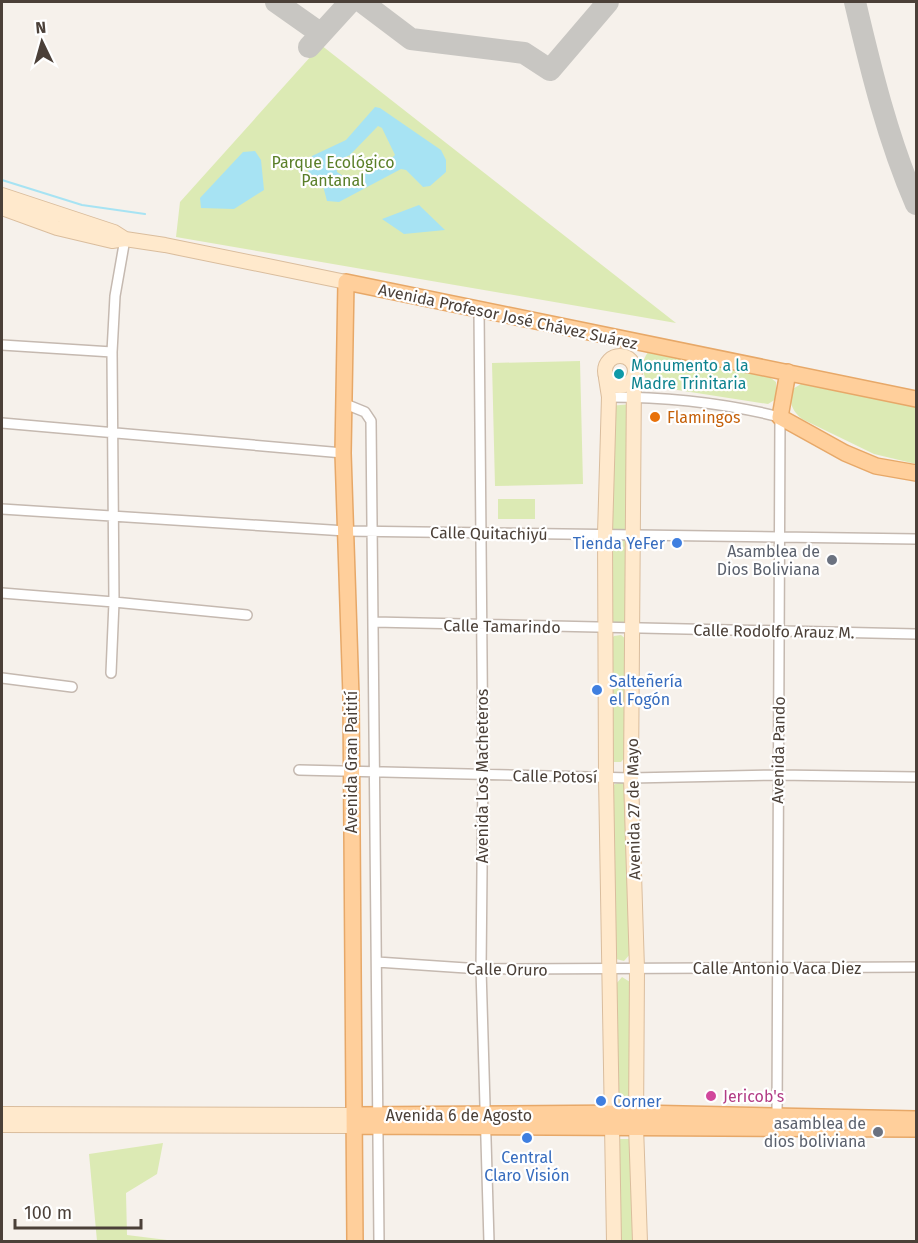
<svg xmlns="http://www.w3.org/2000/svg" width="918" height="1243" font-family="'Fira Sans',sans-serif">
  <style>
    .green { fill: #dceab4 }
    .water { fill: #a7e3f3; fill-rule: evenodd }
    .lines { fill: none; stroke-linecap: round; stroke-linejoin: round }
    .stream { stroke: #a7e3f3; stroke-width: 2 }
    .taxiway { stroke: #c8c6c2; stroke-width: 22 }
    .street-casing { stroke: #c5b9b0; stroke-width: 12 }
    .secondary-casing { stroke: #dabd9d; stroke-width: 16 }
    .primary-casing { stroke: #e7a868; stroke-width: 18 }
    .street { stroke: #fff; stroke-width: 9 }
    .secondary { stroke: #ffe9cc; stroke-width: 14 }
    .primary { stroke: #ffcf9b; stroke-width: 15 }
    .culture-dot { fill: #0f9aa8; stroke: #fff; stroke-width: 2 }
    .food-dot { fill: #e8710a; stroke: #fff; stroke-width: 2 }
    .shop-dot { fill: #3f7fe0; stroke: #fff; stroke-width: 2 }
    .worship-dot { fill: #6b7280; stroke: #fff; stroke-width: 2 }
    .hotel-dot { fill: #d1479c; stroke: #fff; stroke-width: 2 }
    .labels { text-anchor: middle; stroke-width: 4.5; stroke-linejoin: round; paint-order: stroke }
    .park-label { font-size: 16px; fill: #5a7f29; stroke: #fff }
    .street-label { font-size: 16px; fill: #4b4038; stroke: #fff }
    .culture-label { font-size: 16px; fill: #0d838f; stroke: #fff; text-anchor: start }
    .food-label { font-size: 16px; fill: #c56008; stroke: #fff; text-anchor: start }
    .shop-label { font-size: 16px; fill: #366cbe; stroke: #fff; text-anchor: start }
    .worship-label { font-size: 16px; fill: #5b616d; stroke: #fff; text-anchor: end }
    .hotel-label { font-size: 16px; fill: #b23c85; stroke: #fff; text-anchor: start }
  </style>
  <rect width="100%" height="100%" fill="#f6f1eb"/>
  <path class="green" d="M321,45L676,323L176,237L180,202Z
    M648,352L763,372L776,382V399L768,404L652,386C641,376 640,363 648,352Z
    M580,361L583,484L495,486L492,363Z
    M801,384L916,407V464L874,454L802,419C791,410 790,403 791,390Z
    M632,404L629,532L609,530V406Z
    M498,499H535V519H498Z
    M608,538L630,539L627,624L609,625Z
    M621,635L627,640L626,756L621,762H613L608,756L610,640L614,636Z
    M623,781L627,783L632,952L624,961L616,959L614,952L613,785Z
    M622,977L630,982L634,1109H617L616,984Z
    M620,1139H631L637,1241H618Z
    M163,1143L157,1174L126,1193L127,1235L175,1241H97L89,1154Z"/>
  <path class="water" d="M375,107L380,108L441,150L446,160V172L430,186L423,187L406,170L401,169L339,202L327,201L323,186L308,171L312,156L346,140ZM378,126L382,128L395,155L385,164L349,180L337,172L336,162L350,155Z
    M255,151L261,160L264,190L234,209L201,208L200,198L243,152Z
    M419,205L445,230L404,234L382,219Z"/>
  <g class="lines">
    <path class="stream" d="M2,180L82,205L145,214"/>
    <path class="taxiway" d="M276,2L320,33
      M362,2L411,39L524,53L550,70L608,2
      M855,2C871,70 888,140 916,204
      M309,47L350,2"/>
    <g class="street-casing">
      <path id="street" d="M125,239L115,296L112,352L114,602L247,615
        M479,310L483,774L481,969L489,1242
        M2,345L112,352
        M609,397C667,397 724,403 780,417L777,1120
        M343,403L365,412L371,421L379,1242
        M2,423L343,453
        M2,509L346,531L916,539
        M2,593L114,602L111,673
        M374,622L916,634
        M2,678L72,687
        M299,770L631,778L777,775L916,777
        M377,962L481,969L916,967"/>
    </g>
    <g class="secondary-casing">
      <path id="secondary" d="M2,195L114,232L125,239
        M2,208L57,228L112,241L125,239L165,245L346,282
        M605 371a15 15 0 1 1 30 0a15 15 0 1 1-30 0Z
        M634,376L631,778L637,969L636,1126L640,1242
        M606,378L609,397L605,534L606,777L614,1242
        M2,1114L354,1115
        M2,1125L354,1126"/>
    </g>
    <g class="primary-casing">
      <path id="primary" d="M788,372L780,417L845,453L876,466L916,473
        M354,1115L637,1113L916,1119
        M354,1126L916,1129
        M355,1242L351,696L343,453L346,282L916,399"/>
    </g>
    <use href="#street" class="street"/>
    <use href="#secondary" class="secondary"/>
    <use href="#primary" class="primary"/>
  </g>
  <circle class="culture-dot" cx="619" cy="374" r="6"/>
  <circle class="food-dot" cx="655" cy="417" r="6"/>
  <g class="shop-dot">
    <circle cx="677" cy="543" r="6"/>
    <circle cx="597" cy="690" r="6"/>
    <circle cx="601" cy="1101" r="6"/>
    <circle cx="527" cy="1138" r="6"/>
  </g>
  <g class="worship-dot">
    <circle cx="832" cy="560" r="6"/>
    <circle cx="878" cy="1132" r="6"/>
  </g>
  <circle class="hotel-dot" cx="711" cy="1096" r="6"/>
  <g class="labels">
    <g class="park-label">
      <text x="333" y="168">Parque Ecológico<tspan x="333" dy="18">Pantanal</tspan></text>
    </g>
    <g class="street-label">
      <text transform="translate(508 316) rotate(12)" y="6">Avenida Profesor José Chávez Suárez</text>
      <text transform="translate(489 533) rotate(1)" y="6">Calle Quitachiyú</text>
      <text transform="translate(502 626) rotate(1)" y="6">Calle Tamarindo</text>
      <text transform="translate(774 631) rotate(1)" y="6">Calle Rodolfo Arauz M.</text>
      <text transform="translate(778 750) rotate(-89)" y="6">Avenida Pando</text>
      <text transform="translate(351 762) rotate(-90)" y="6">Avenida Gran Paitití</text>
      <text transform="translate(482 776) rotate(-90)" y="6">Avenida Los Macheteros</text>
      <text transform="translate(555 776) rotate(1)" y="6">Calle Potosí</text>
      <text transform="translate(633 809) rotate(-91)" y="6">Avenida 27 de Mayo</text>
      <text x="777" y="974">Calle Antonio Vaca Diez</text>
      <text transform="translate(507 969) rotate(1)" y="6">Calle Oruro</text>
      <text x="459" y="1121">Avenida 6 de Agosto</text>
    </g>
    <g class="culture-label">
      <text x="631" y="371">Monumento a la<tspan x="631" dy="18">Madre Trinitaria</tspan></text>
    </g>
    <g class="food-label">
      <text x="667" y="423">Flamingos</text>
    </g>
    <g class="shop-label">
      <text x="665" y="549" text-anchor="end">Tienda YeFer</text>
      <text x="609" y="687">Salteñería<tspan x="609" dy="18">el Fogón</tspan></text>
      <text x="613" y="1107">Corner</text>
      <text x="527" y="1163" text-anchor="middle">Central<tspan x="527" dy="18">Claro Visión</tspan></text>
    </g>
    <g class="worship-label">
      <text x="820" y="557">Asamblea de<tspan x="820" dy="18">Dios Boliviana</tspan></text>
      <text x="866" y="1129">asamblea de<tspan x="866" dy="18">dios boliviana</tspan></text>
    </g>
    <g class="hotel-label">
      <text x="723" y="1102">Jericob's</text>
    </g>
  </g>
  <rect width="918" height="1243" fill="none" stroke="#4b4038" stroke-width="6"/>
  <g transform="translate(42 42) rotate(355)" stroke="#ffffff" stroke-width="4.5" paint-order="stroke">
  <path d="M0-4.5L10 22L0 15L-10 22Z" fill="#4b4038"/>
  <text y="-9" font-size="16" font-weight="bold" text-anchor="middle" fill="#4b4038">N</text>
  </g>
  <path d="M15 1219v9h126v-9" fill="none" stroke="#4b4038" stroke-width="3"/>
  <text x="24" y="1219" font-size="18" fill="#4b4038" stroke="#ffffff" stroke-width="4.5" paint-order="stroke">100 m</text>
</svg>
